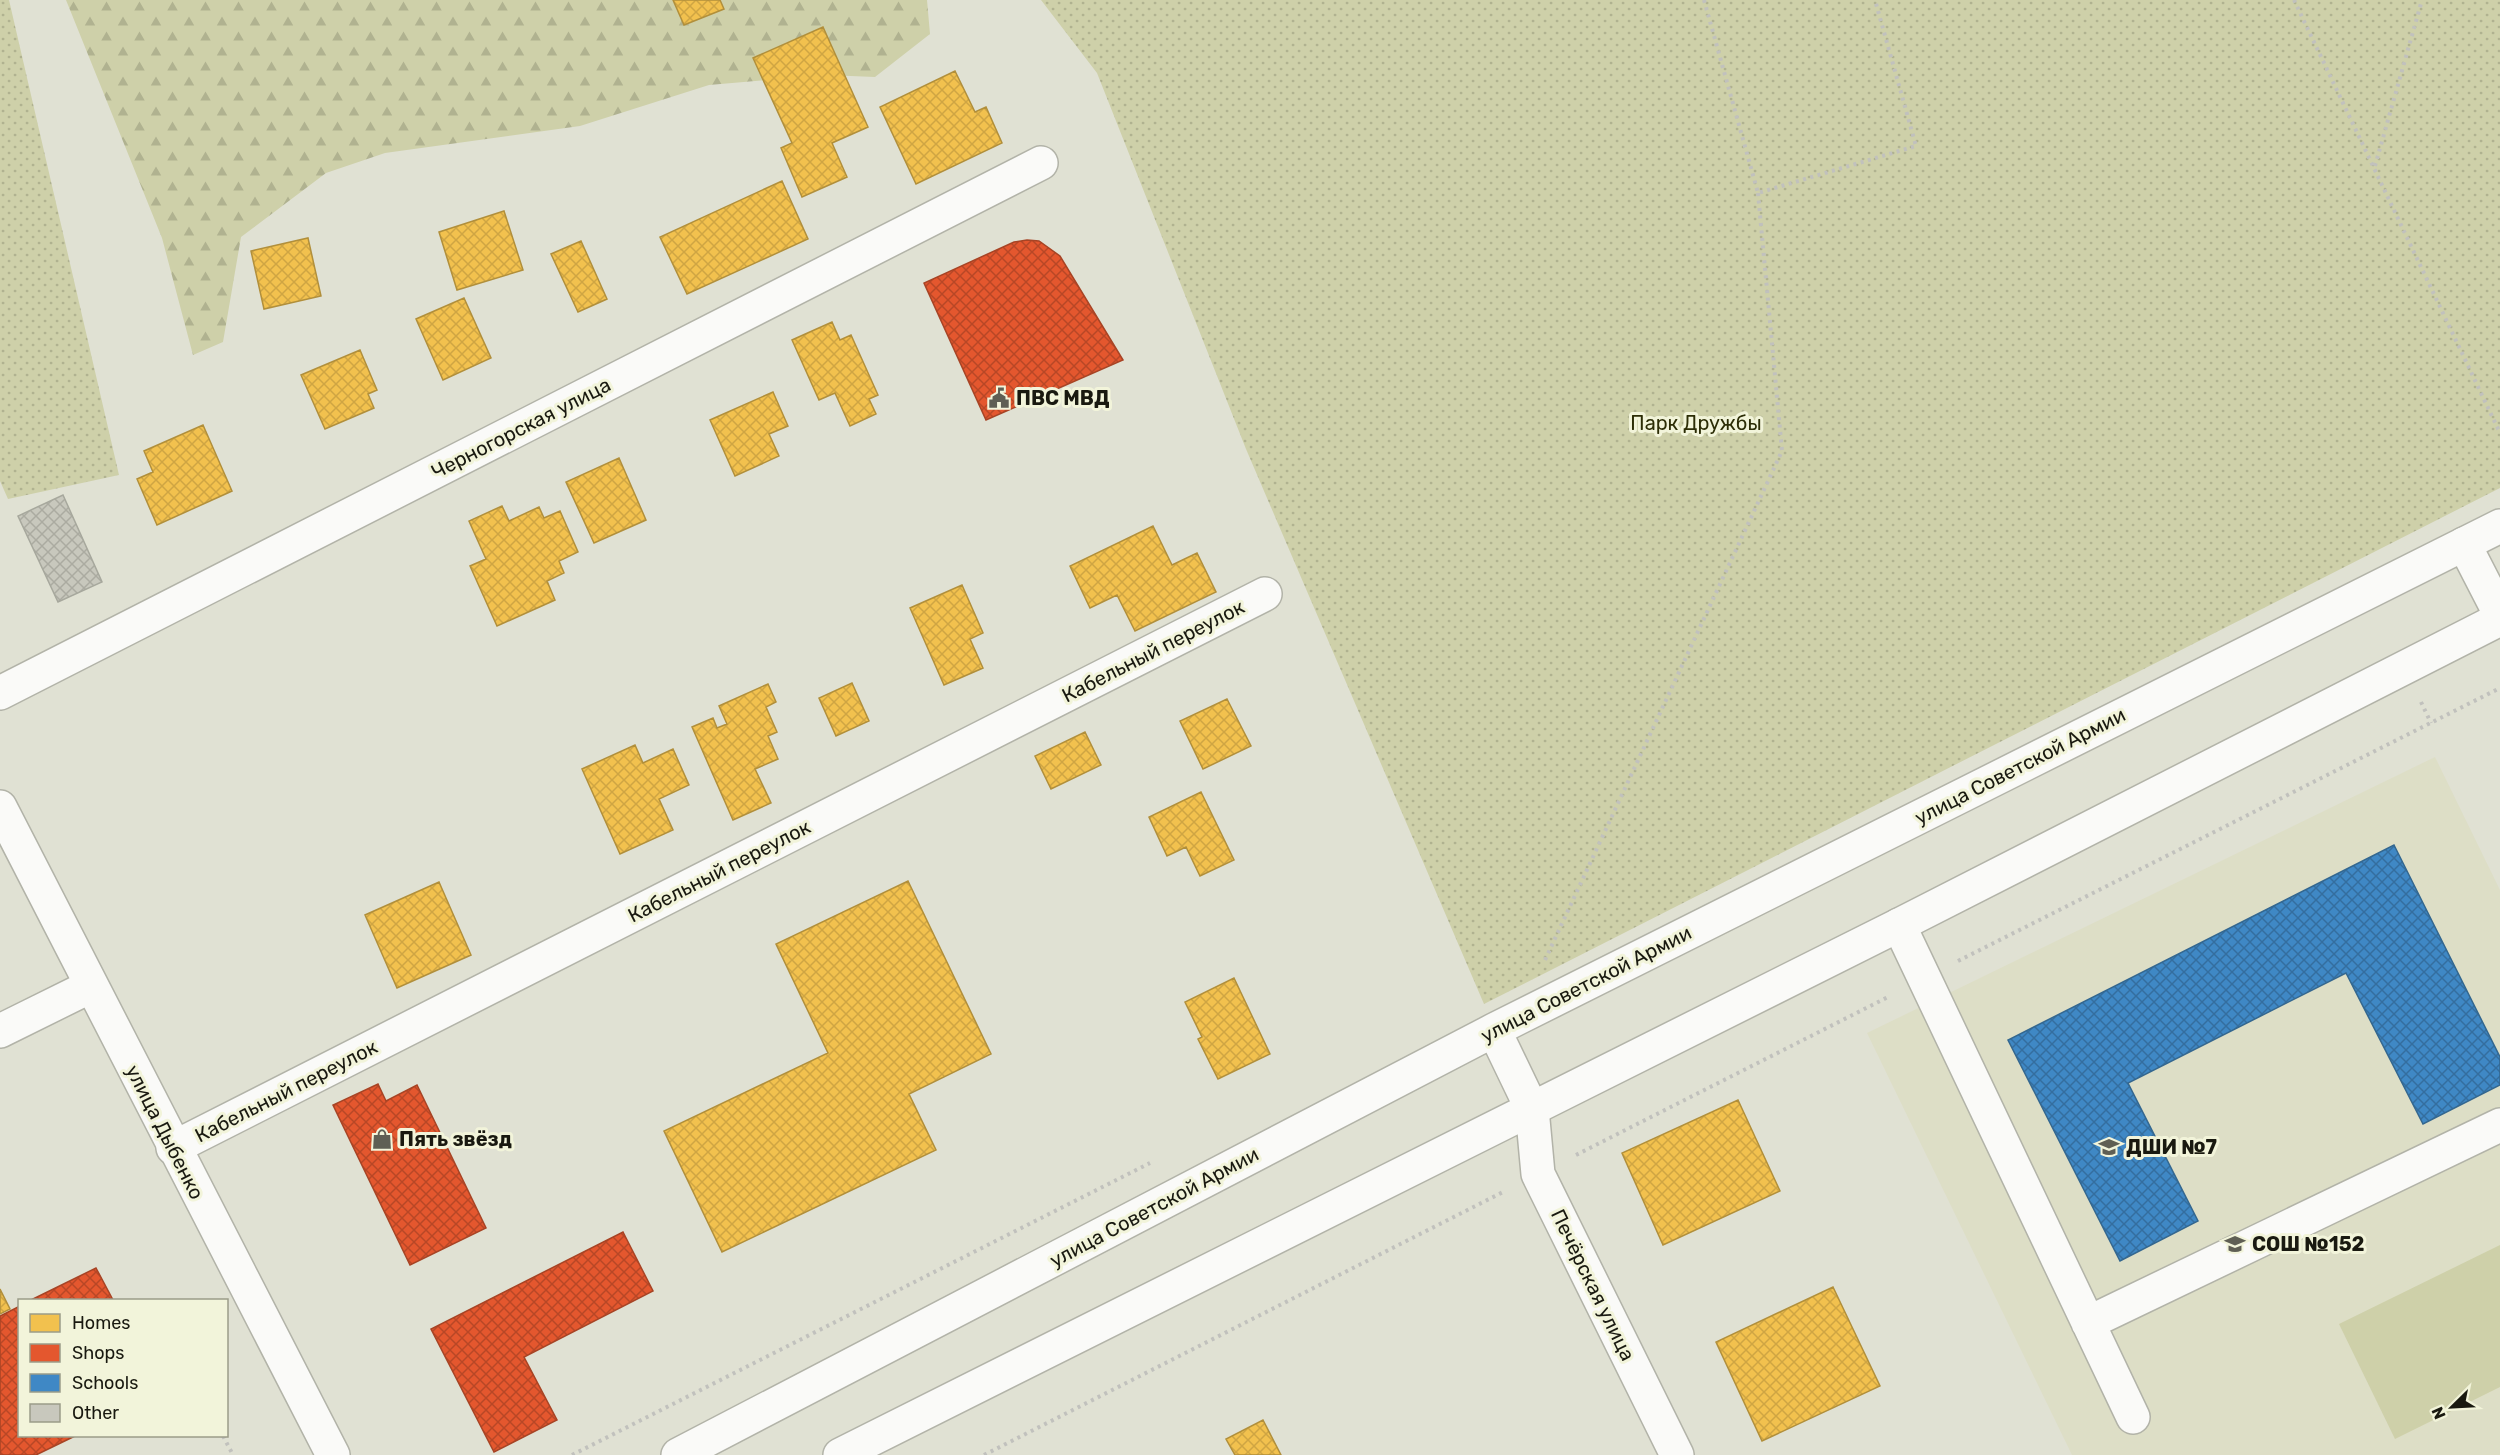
<svg xmlns="http://www.w3.org/2000/svg" width="2500" height="1455" font-family="Rubik,sans-serif">
  <style>
    .built { fill: #dddec6 }
    .grass { fill: url(#grass-dots) }
    .forest { fill: url(#forest-firs) }
    .garden { fill: #ced0a9 }
    .homes { fill: url(#homes-cross-hatch); stroke: #b18f3b; stroke-width: 1.5 }
    .shops { fill: url(#shops-cross-hatch); stroke: #a74425; stroke-width: 1.5 }
    .schools { fill: url(#schools-cross-hatch); stroke: #34678f; stroke-width: 1.5 }
    .building { fill: url(#building-cross-hatch); stroke: #a7a89d; stroke-width: 1.5 }
    .lines { fill: none; stroke-linecap: round; stroke-linejoin: round }
    .minor-casing { stroke: #b2b3a8; stroke-width: 36 }
    .major-casing { stroke: #b2b3a8; stroke-width: 36 }
    .path { stroke: #c1c1bd; stroke-width: 4; stroke-dasharray: 3 4.5; stroke-linecap: butt }
    .minor { stroke: #fafaf8; stroke-width: 33 }
    .major { stroke: #fafaf8; stroke-width: 33 }
    .labels { text-anchor: middle; stroke-width: 6; stroke-linejoin: round; paint-order: stroke }
    .poi-label { font-size: 20px; font-weight: bold; fill: #191910; stroke: #f2f4da; text-anchor: start }
    .park-label { font-size: 20px; fill: #2c2d06; stroke: #f2f4da }
    .street-label { font-size: 20px; fill: #191910; stroke: #f2f4da }
  </style>
  <defs>
    <pattern id="grass-dots" width="8" height="8" patternUnits="userSpaceOnUse" patternTransform="scale(1.5)"><rect width="8" height="8" fill="#ced0a9"/><path d="M2 2h.1M6 6h.1" fill="none" stroke="#b0b290" stroke-width="1.8" stroke-linecap="round"/></pattern>
    <pattern id="forest-firs" width="22" height="20" patternUnits="userSpaceOnUse" patternTransform="scale(1.5)"><rect width="22" height="20" fill="#ced0a9"/><path d="M5 1l3.5 6h-7zM16 11l3.5 6h-7z" fill="#b0b290"/></pattern>
    <pattern id="homes-cross-hatch" width="8" height="8" patternUnits="userSpaceOnUse" patternTransform="scale(1.5)"><rect width="8" height="8" fill="#f2c14e"/><path d="M0 0l8 8M0 8l8-8" fill="none" stroke="#cfa543"/></pattern>
    <pattern id="shops-cross-hatch" width="8" height="8" patternUnits="userSpaceOnUse" patternTransform="scale(1.5)"><rect width="8" height="8" fill="#e4572e"/><path d="M0 0l8 8M0 8l8-8" fill="none" stroke="#b84726"/></pattern>
    <pattern id="schools-cross-hatch" width="8" height="8" patternUnits="userSpaceOnUse" patternTransform="scale(1.5)"><rect width="8" height="8" fill="#3f88c5"/><path d="M0 0l8 8M0 8l8-8" fill="none" stroke="#346e9f"/></pattern>
    <pattern id="building-cross-hatch" width="8" height="8" patternUnits="userSpaceOnUse" patternTransform="scale(1.5)"><rect width="8" height="8" fill="#c8c8bd"/><path d="M0 0l8 8M0 8l8-8" fill="none" stroke="#ababa1"/></pattern>
  </defs>
  <rect width="100%" height="100%" fill="#e0e1d3"/>
  <path class="built" d="M2435,757L2500,890V1455H2072L1867,1033Z"/>
  <path class="grass" d="M0,0H9L119,475L8,499L0,481Z
    M1041,0H2500V488L1484,1004L1246,449L1097,73Z"/>
  <path class="forest" d="M66,0H927L930,34L875,77L826,75L709,85L580,126L385,153L326,173L241,237L223,342L193,355L162,238Z"/>
  <path class="garden" d="M2500,1245V1387L2395,1439L2339,1324Z"/>
  <path class="homes" d="M673,0H720L724,9L684,25Z
    M823,27L868,127L832,143L847,177L802,197L781,148L792,143L753,58Z
    M955,71L975,112L986,107L1002,143L916,184L880,107Z
    M782,181L808,239L687,294L660,237Z
    M504,211L523,270L457,290L439,232Z
    M308,238L321,296L264,309L251,251Z
    M581,241L607,299L578,312L551,254Z
    M464,298L491,358L443,380L416,319Z
    M832,322L840,340L851,335L878,395L869,399L876,414L850,426L835,393L819,400L792,340Z
    M360,350L377,390L368,394L374,408L325,429L301,375Z
    M773,392L788,426L769,434L779,456L735,476L710,420Z
    M203,425L232,491L157,525L137,479L153,472L144,451Z
    M619,458L646,520L594,543L566,482Z
    M502,506L509,521L539,507L544,518L560,511L578,552L559,561L564,573L547,581L555,600L497,626L470,566L486,559L469,521Z
    M1153,526L1172,565L1197,553L1216,592L1135,631L1117,595L1090,608L1070,566Z
    M962,585L983,633L970,639L983,668L944,685L910,608Z
    M852,683L869,721L836,736L819,698Z
    M768,684L776,702L766,707L777,732L768,736L778,759L755,769L771,803L733,820L692,727L713,718L717,728L727,724L719,706Z
    M1227,699L1251,746L1203,769L1180,721Z
    M1085,732L1101,765L1051,789L1035,756Z
    M635,745L643,763L673,749L689,785L659,799L673,830L620,854L582,769Z
    M1201,792L1234,860L1200,876L1186,847L1167,856L1149,817Z
    M908,881L991,1054L909,1094L936,1150L722,1252L664,1131L828,1053L776,944Z
    M439,882L471,955L397,988L365,915Z
    M1234,978L1270,1054L1218,1079L1198,1039L1202,1037L1185,1002Z
    M1738,1100L1780,1191L1663,1245L1622,1153Z
    M1833,1287L1880,1386L1762,1441L1716,1342Z
    M0,1289L10,1309L0,1314Z
    M1263,1420L1281,1455H1235L1226,1439Z"/>
  <path class="shops" d="M1027,240L1039,241L1060,256L1123,360L986,420L924,283L1014,242Z
    M378,1084L386,1101L417,1085L486,1228L410,1265L333,1105Z
    M623,1232L653,1291L524,1357L557,1420L494,1452L431,1329Z
    M96,1268L113,1300H31Z
    M20,1306V1436H75L36,1455H0V1316Z"/>
  <path class="schools" d="M2394,845L2500,1057V1085L2423,1124L2346,973L2128,1083L2198,1221L2120,1261L2008,1040Z"/>
  <path class="building" d="M63,495L102,582L58,602L18,516Z"/>
  <g class="lines">
    <g class="minor-casing">
      <path id="minor" d="M2464,544L2500,614
        M0,693L1041,163
        M1899,925L2133,1417
        M0,1031L91,986
        M1532,1109L1538,1174L1677,1455
        M173,1148L1265,594
        M2088,1323L2500,1125"/>
    </g>
    <g class="major-casing">
      <path id="major" d="M0,807L333,1455
        M1494,1030L1532,1109
        M678,1455L1494,1030L2500,526
        M840,1455L1899,925L2500,619"/>
    </g>
    <path class="path" d="M1704,0L1758,193L1916,146L1875,0
      M2294,0L2500,433
      M2375,166L2422,0
      M2421,702L2431,723
      M1545,960L1782,451L1758,193
      M1958,961L2500,688
      M1576,1155L1890,996
      M223,1436L233,1455
      M572,1455L1150,1163
      M984,1455L1505,1191"/>
    <use href="#minor" class="minor"/>
    <use href="#major" class="major"/>
  </g>
  <defs>
    <g id="civic-bare" transform="scale(1.62)"><path d="M-.6-6.5H3V-4.5H.6V-3L4-1V1h2V6H-6V1h2V-1L-.6-3ZM-1.2 2.5V6h2.4V2.5Z" fill="#5f5f54" stroke="#f2f4da" stroke-width="2.5" paint-order="stroke"/></g>
    <g id="shop-bare" transform="scale(1.62)"><path d="M-5-2.5h2.3a2.7 3.5 0 0 1 5.4 0H5L5.5 6h-11ZM-1.5-2.5h3a1.5 2.3 0 0 0-3 0Z" fill="#5f5f54" stroke="#f2f4da" stroke-width="2.5" paint-order="stroke"/></g>
    <g id="school-bare" transform="scale(1.62)"><path d="M0-5L7-2L0 1L-7-2ZM-4 1L0 2.5L4 1V4Q0 6-4 4Z" fill="#5f5f54" stroke="#f2f4da" stroke-width="2.5" paint-order="stroke"/></g>
  </defs>
  <g fill-rule="evenodd">
    <use href="#civic-bare" x="999" y="398"/>
    <use href="#shop-bare" x="382" y="1139"/>
    <use href="#school-bare" x="2109" y="1147"/>
    <use href="#school-bare" x="2235" y="1244"/>
  </g>
  <g class="labels">
    <g class="poi-label">
      <text x="1016" y="405">ПВС МВД</text>
      <text x="399" y="1146">Пять звёзд</text>
      <text x="2126" y="1154">ДШИ №7</text>
      <text x="2252" y="1251">СОШ №152</text>
    </g>
    <g class="park-label">
      <text x="1696" y="430">Парк Дружбы</text>
    </g>
    <g class="street-label">
      <text transform="translate(521 428) rotate(-27)" y="7">Черногорская улица</text>
      <text transform="translate(1153 651) rotate(-27)" y="7">Кабельный переулок</text>
      <text transform="translate(2020 766) rotate(-27)" y="7">улица Советской Армии</text>
      <text transform="translate(719 871) rotate(-27)" y="7">Кабельный переулок</text>
      <text transform="translate(1586 984) rotate(-27)" y="7">улица Советской Армии</text>
      <text transform="translate(286 1091) rotate(-27)" y="7">Кабельный переулок</text>
      <text transform="translate(165 1132) rotate(63)" y="7">улица Дыбенко</text>
      <text transform="translate(1154 1207) rotate(-28)" y="7">улица Советской Армии</text>
      <text transform="translate(1593 1285) rotate(64)" y="7">Печёрская улица</text>
    </g>
  </g>
  <rect x="18" y="1299" width="210" height="138" fill="#f2f4da" stroke="#9b9c89" stroke-width="1.5"/>
  <rect x="30" y="1314" width="30" height="18" fill="#f2c14e" stroke="#9b9c89" stroke-width="1.5"/>
  <text x="72" y="1329" font-size="18" fill="#191910">Homes</text>
  <rect x="30" y="1344" width="30" height="18" fill="#e4572e" stroke="#9b9c89" stroke-width="1.5"/>
  <text x="72" y="1359" font-size="18" fill="#191910">Shops</text>
  <rect x="30" y="1374" width="30" height="18" fill="#3f88c5" stroke="#9b9c89" stroke-width="1.5"/>
  <text x="72" y="1389" font-size="18" fill="#191910">Schools</text>
  <rect x="30" y="1404" width="30" height="18" fill="#c8c8bd" stroke="#9b9c89" stroke-width="1.5"/>
  <text x="72" y="1419" font-size="18" fill="#191910">Other</text>
  <g transform="translate(2452 1407) rotate(246)" stroke="#f2f4da" stroke-width="4.5" paint-order="stroke">
  <path d="M0-4.5L10 22L0 15L-10 22Z" fill="#191910"/>
  <text y="-9" font-size="16" font-weight="bold" text-anchor="middle" fill="#191910">N</text>
  </g>
</svg>
